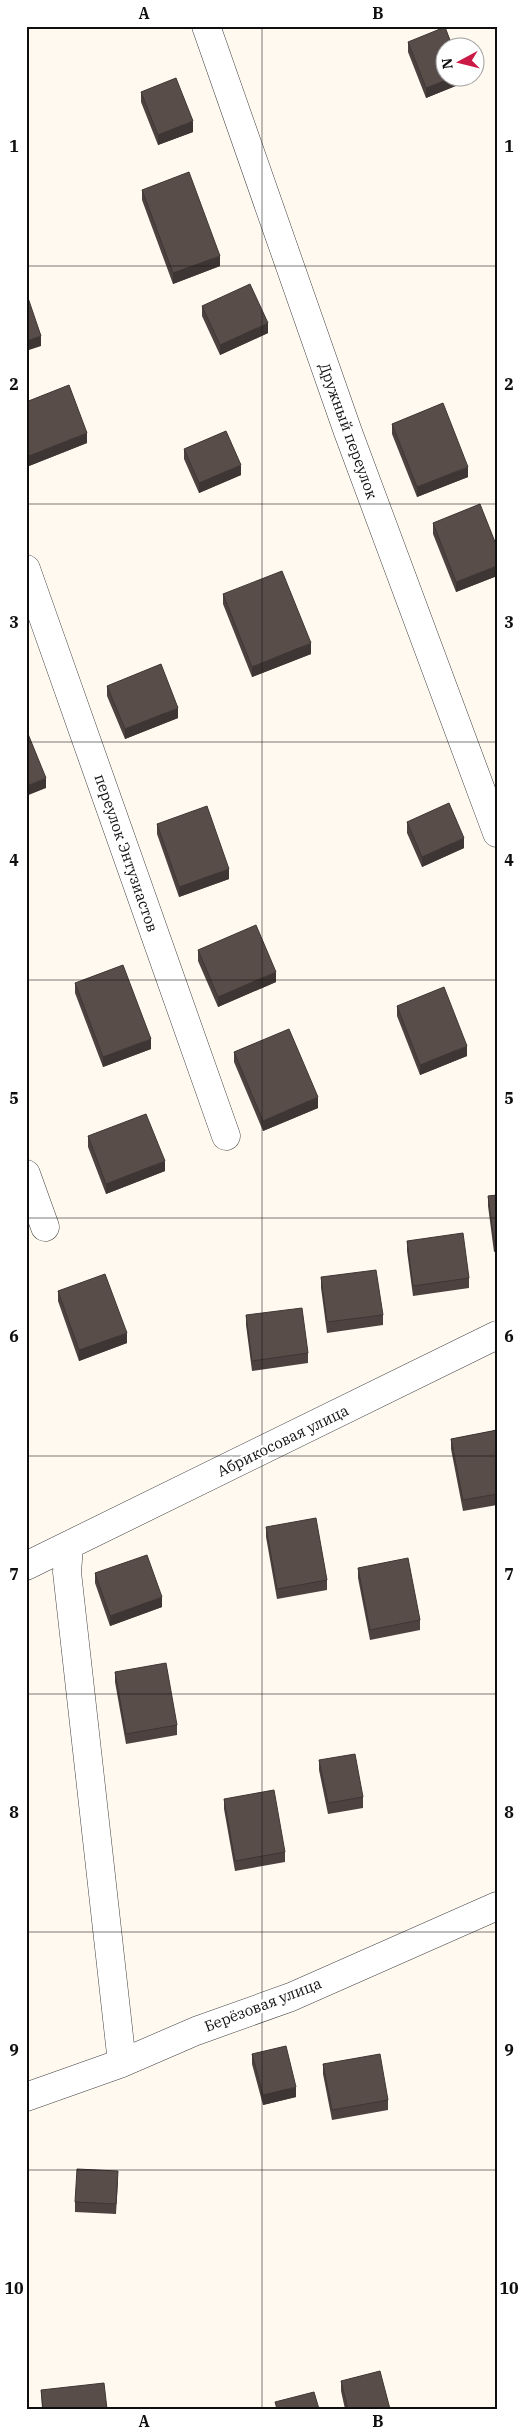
<svg xmlns="http://www.w3.org/2000/svg" width="523" height="2435" font-family="'IBM Plex Serif',serif">
  <style>
    .lines { fill: none; stroke-linecap: round; stroke-linejoin: round }
    .minor-casing { stroke: #424242; stroke-width: 29 }
    .minor { stroke: #fff; stroke-width: 28 }
    .wall { fill: #4d4240 }
    .shaded-wall { fill: #3e3634 }
    .building { fill: #594d4a; stroke: #3e3634 }
    .grid { fill: none; stroke: #0f0f0f; stroke-width: 1; stroke-opacity: 0.55 }
    .labels { text-anchor: middle; stroke-width: 5; stroke-linejoin: round; paint-order: stroke }
    .street-label { font-size: 15px; fill: #0f0f0f; stroke: #fff }
    .neatline { fill: none; stroke: #0f0f0f; stroke-width: 2 }
    .grid-label { font-size: 16px; text-anchor: middle; font-weight: bold; fill: #0f0f0f }
  </style>
  <rect width="100%" height="100%" fill="#fff9f0"/>
  <g class="lines">
    <g class="minor-casing">
      <path id="minor" d="M206,26L348,432L497,833
        M26,569L226,1136
        M26,1174L45,1227
        M69,1547L67,1572L122,2063
        M26,1566L497,1335
        M26,2097L122,2063L196,2031L291,1997L497,1906"/>
    </g>
    <use href="#minor" class="minor"/>
  </g>
  <path class="wall" d="M408,42L463,78V83L426,98L408,52Z
    M141,92L193,132L158,145L141,102Z
    M142,190L220,266L173,284L142,200Z
    M202,306L268,333L220,355L202,316Z
    M26,402L87,443L29,466L26,460Z
    M392,424L468,477L417,497L392,434Z
    M184,449L241,475L199,493L184,459Z
    M433,523L497,547V576L456,592L433,534Z
    M223,594L311,654L252,677L223,604Z
    M107,686L178,718L125,739L107,696Z
    M407,822L464,848L422,867L407,833Z
    M157,824L229,879L179,897L157,834Z
    M198,950L276,982L218,1007L198,961Z
    M75,983L151,1049L103,1067L75,993Z
    M397,1006L467,1056L420,1075L397,1016Z
    M234,1052L318,1108L263,1131L234,1062Z
    M88,1136L165,1171L106,1194L88,1147Z
    M497,1195V1251L494,1252L488,1206V1196Z
    M407,1241L469,1278V1288L413,1296L407,1251Z
    M321,1277L383,1315V1325L327,1333L321,1288Z
    M58,1291L127,1343L79,1361L58,1301Z
    M246,1315L308,1353V1363L252,1371L246,1325Z
    M497,1430V1505L463,1511L451,1449V1439Z
    M266,1527L327,1580V1590L277,1599L266,1537Z
    M358,1568L420,1620V1630L370,1640L358,1578Z
    M95,1573L162,1607L110,1626L95,1583Z
    M115,1672L177,1725V1735L126,1744L115,1682Z
    M319,1760L363,1797V1808L328,1814L319,1770Z
    M224,1799L285,1852V1862L235,1871L224,1809Z
    M252,2054L296,2097L263,2105L252,2064Z
    M323,2064L388,2100V2110L332,2120L323,2074Z
    M118,2181L116,2214L75,2212V2202Z
    M341,2381L390,2409H345L341,2391Z
    M41,2390L107,2409H42Z"/>
  <path class="shaded-wall" d="M452,78H463V83L426,98V88Z
    M193,121V132L158,145V135Z
    M220,256V266L173,284V273Z
    M268,323V333L220,355V345Z
    M41,336V346L26,351V341Z
    M87,433V443L29,466V456Z
    M241,465V475L199,493V483Z
    M468,467V477L417,497V487Z
    M497,566V576L456,592V582Z
    M311,643V654L252,677V667Z
    M178,708V718L125,739V729Z
    M46,778V788L26,796V786Z
    M464,838V848L422,867V857Z
    M229,869V879L179,897V887Z
    M276,972V982L218,1007V997Z
    M151,1039V1049L103,1067V1057Z
    M467,1046V1056L420,1075V1065Z
    M318,1097V1108L263,1131V1121Z
    M165,1161V1171L106,1194V1184Z
    M127,1333V1343L79,1361V1350Z
    M162,1597V1607L110,1626V1616Z
    M296,2087V2097L263,2105V2095Z"/>
  <path class="building" d="M445,27L453,48H446V78H452L426,88L408,42Z
    M176,78L193,121L158,135L141,92Z
    M189,172L220,256L173,273L142,190Z
    M250,284L268,323L220,345L202,306Z
    M26,292L41,336L26,341Z
    M69,385L87,433L29,456L26,450V402Z
    M443,403L468,467L417,487L392,424Z
    M226,431L241,465L199,483L184,449Z
    M480,504L497,547V566L456,582L433,523Z
    M282,571L311,643L252,667L223,594Z
    M161,664L178,708L125,729L107,686Z
    M26,729L46,778L26,786Z
    M449,803L464,838L422,857L407,822Z
    M207,806L229,869L179,887L157,824Z
    M256,925L276,972L218,997L198,950Z
    M123,965L151,1039L103,1057L75,983Z
    M444,987L467,1046L420,1065L397,1006Z
    M289,1029L318,1097L263,1121L234,1052Z
    M146,1114L165,1161L106,1184L88,1136Z
    M497,1195V1241H494L488,1196Z
    M463,1233L469,1278L413,1286L407,1241Z
    M376,1270L383,1315L327,1322L321,1277Z
    M105,1274L127,1333L79,1350L58,1291Z
    M302,1308L308,1353L252,1361L246,1315Z
    M497,1430V1494L463,1500L451,1439Z
    M316,1518L327,1580L277,1589L266,1527Z
    M147,1555L162,1597L110,1616L95,1573Z
    M408,1558L420,1620L370,1630L358,1568Z
    M166,1663L177,1725L126,1734L115,1672Z
    M355,1754L363,1797L328,1803L319,1760Z
    M274,1790L285,1852L235,1861L224,1799Z
    M286,2046L296,2087L263,2095L252,2054Z
    M380,2054L388,2100L332,2110L323,2064Z
    M77,2169L118,2171L116,2204L75,2202Z
    M380,2371L390,2409H348L341,2381Z
    M104,2383L107,2409H43L41,2390Z
    M314,2392L319,2409H277L275,2402Z"/>
  <path class="grid" d="M262,26V2409M26,266H497M26,504H497M26,742H497M26,980H497M26,1218H497M26,1456H497M26,1694H497M26,1932H497M26,2170H497"/>
  <g class="labels">
    <g class="street-label">
      <text transform="translate(348 431) rotate(70)" y="5">Дружный переулок</text>
      <text transform="translate(126 853) rotate(71)" y="5">переулок Энтузиастов</text>
      <text transform="translate(283 1441) rotate(-26)" y="5">Абрикосовая улица</text>
      <text transform="translate(263 2005) rotate(-21)" y="5">Берёзовая улица</text>
    </g>
  </g>
  <rect width="523" height="2435" fill="none" stroke="#ffffff" stroke-width="55"/>
  <g transform="translate(460 62) rotate(263)"><circle r="24" fill="#ffffff" stroke="#9f9f9f"/>
  <path d="M0-4L9 19L0 12L-9 19Z" fill="#cc1a46"/>
  <text y="-8" font-size="14" font-weight="bold" text-anchor="middle" fill="#0f0f0f">N</text>
  </g>
  <rect x="28" y="28" width="468" height="2380" class="neatline"/>
  <g class="grid-label">
    <text x="144" y="19">A</text>
    <text x="378" y="19">B</text>
    <text x="14" y="152">1</text>
    <text x="509" y="152">1</text>
    <text x="14" y="390">2</text>
    <text x="509" y="390">2</text>
    <text x="14" y="628">3</text>
    <text x="509" y="628">3</text>
    <text x="14" y="866">4</text>
    <text x="509" y="866">4</text>
    <text x="14" y="1104">5</text>
    <text x="509" y="1104">5</text>
    <text x="14" y="1342">6</text>
    <text x="509" y="1342">6</text>
    <text x="14" y="1580">7</text>
    <text x="509" y="1580">7</text>
    <text x="14" y="1818">8</text>
    <text x="509" y="1818">8</text>
    <text x="14" y="2056">9</text>
    <text x="509" y="2056">9</text>
    <text x="14" y="2294">10</text>
    <text x="509" y="2294">10</text>
    <text x="144" y="2427">A</text>
    <text x="378" y="2427">B</text>
  </g>
</svg>
